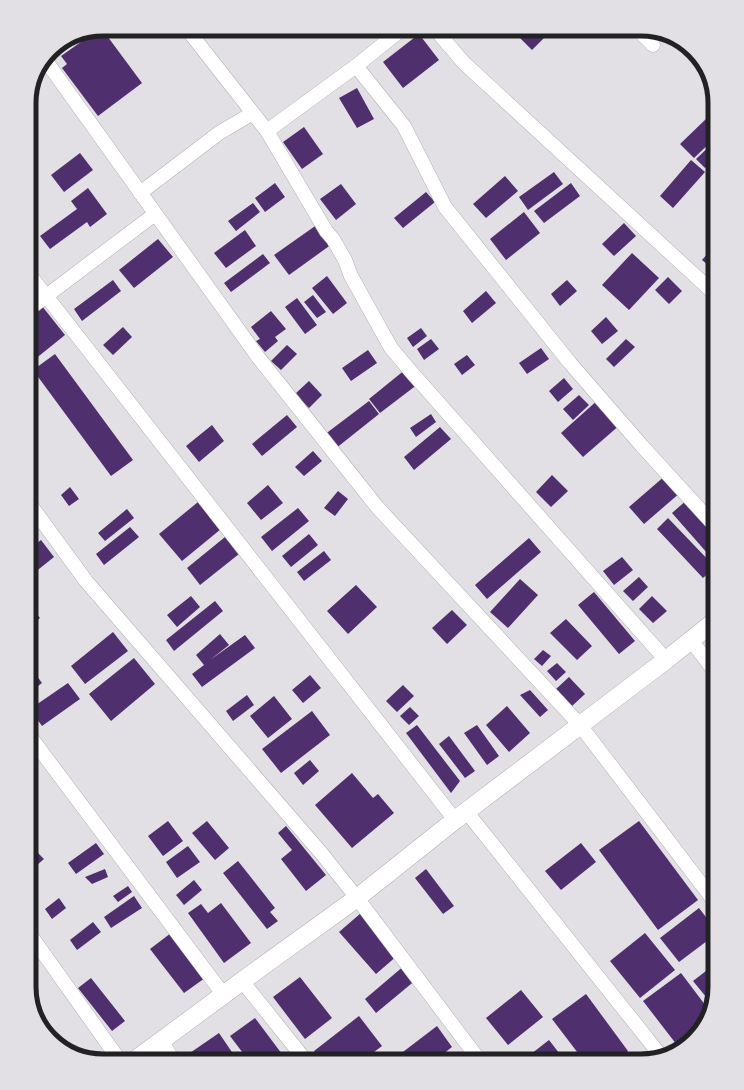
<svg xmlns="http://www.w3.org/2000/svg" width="744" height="1090" font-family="'PT Sans Narrow',sans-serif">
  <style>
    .building { fill: #4f2f6d }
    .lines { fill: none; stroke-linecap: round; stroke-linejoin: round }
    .minor-casing { stroke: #b3b1b5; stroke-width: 15 }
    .tertiary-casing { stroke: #b3b1b5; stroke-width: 19 }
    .minor { stroke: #fff; stroke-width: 14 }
    .tertiary { stroke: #fff; stroke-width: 18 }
    .rim { fill: none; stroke: #222123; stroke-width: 5 }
  </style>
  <rect width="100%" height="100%" fill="#e2e0e5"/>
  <path class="building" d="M102,29L142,83L98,116L62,68L67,64L61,56L98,30Z
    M511,29H553L532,50Z
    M89,32L54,59L50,53L51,50L75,35Z
    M419,34L439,60L403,88L383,62Z
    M357,88L374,119L357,128L339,98Z
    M706,119L715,128V138L694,158L680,144Z
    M304,127L323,154L302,169L283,142Z
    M715,141V159L705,168L696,159Z
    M80,153L93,170L64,192L51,175Z
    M691,160L705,172L673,208L660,196Z
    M554,172L563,184L528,210L519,197Z
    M505,176L518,191L486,218L473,204Z
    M275,183L285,197L265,212L255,198Z
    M571,183L580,196L544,223L534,211Z
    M341,184L356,204L336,220L320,199Z
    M88,188L107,214L90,227L87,222L50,249L40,236L77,209L71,201Z
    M426,192L435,202L403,228L394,218Z
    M253,203L260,212L236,231L228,221Z
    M524,212L540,233L506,260L490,239Z
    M624,223L636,236L614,256L602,244Z
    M318,224L332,244L289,275L274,255Z
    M245,230L256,246L226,268L214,253Z
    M158,239L173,257L134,288L119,270Z
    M715,245V271L702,260Z
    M632,253L659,278L629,310L602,285Z
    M263,254L270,263L231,292L224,283Z
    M327,276L347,303L333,314L312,288Z
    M668,277L682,291L669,304L655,290Z
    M113,280L121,291L82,321L74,309Z
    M567,280L577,291L560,306L551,294Z
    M486,291L496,303L472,323L463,311Z
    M313,295L326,312L317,318L304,302Z
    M297,298L317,325L305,334L285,307Z
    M42,306L65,335L29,364V316Z
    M271,311L286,329L275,337L278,341L265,352L256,341L260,339L251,327Z
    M606,317L618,331L602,344L591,331Z
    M123,327L132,337L113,355L103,345Z
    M421,328L427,336L413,347L407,338Z
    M431,339L439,349L424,360L417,349Z
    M626,339L635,347L614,367L606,359Z
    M287,345L297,354L281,370L271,361Z
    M541,348L549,359L527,374L519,363Z
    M368,350L377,363L351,381L342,368Z
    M55,354L133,460L111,476L33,370Z
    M467,355L475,365L462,375L454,364Z
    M406,369L418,384L380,413L369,399Z
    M564,378L573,389L558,402L549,391Z
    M309,381L322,395L309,408L295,394Z
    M579,395L589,405L573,420L563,409Z
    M599,399L621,424L583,457L561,433Z
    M369,401L379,414L335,449L324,435Z
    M431,414L436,422L416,437L410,428Z
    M287,415L297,427L262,456L252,444Z
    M212,425L224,441L199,462L186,446Z
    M440,427L451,439L414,470L404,457Z
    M313,451L322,461L304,476L295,467Z
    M552,475L568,491L551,507L536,492Z
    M666,475L681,492L644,524L629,507Z
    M268,485L283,503L261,520L247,503Z
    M70,487L79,499L69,506L61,495Z
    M338,491L348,499L335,516L324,508Z
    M688,499L715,531V562L672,513Z
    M198,502L221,529L182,561L159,534Z
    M298,508L309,521L272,551L261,537Z
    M127,509L134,518L105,541L98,533Z
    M668,518L715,567L703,578L657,529Z
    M130,527L139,537L104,565L96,554Z
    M309,534L318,545L291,567L282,556Z
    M225,537L239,554L200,585L187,568Z
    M529,538L541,552L487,599L475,585Z
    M41,540L54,557L29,577V549Z
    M324,551L331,560L304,581L297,572Z
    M622,557L633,570L614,585L603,571Z
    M639,577L648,587L633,601L623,591Z
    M520,579L538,595L508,628L490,612Z
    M356,585L377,607L348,634L327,611Z
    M594,592L635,641L619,654L578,605Z
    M191,596L200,607L177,627L167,615Z
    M652,596L667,611L653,623L639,609Z
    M215,601L223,611L174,651L166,640Z
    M29,605L40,618L29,627Z
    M452,610L467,625L447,644L432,628Z
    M566,619L592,646L577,660L550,633Z
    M113,632L128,651L85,684L71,666Z
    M220,634L229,645L210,660L245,635L255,648L202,687L192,674L204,665L196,655Z
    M543,650L551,656L542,666L534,659Z
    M134,658L155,684L111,721L89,694Z
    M557,663L566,672L556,681L547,671Z
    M29,665L42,683L29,693Z
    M310,675L321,688L303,703L292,690Z
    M569,677L585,694L572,706L556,689Z
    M68,683L80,699L42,726L30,709Z
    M403,685L414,696L397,712L386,701Z
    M530,690L548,710L540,717L520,695Z
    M247,695L254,705L233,721L226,711Z
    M274,696L292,719L268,738L250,716Z
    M507,706L530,733L509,752L486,725Z
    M410,707L419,716L409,725L400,716Z
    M312,711L330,735L281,773L262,749Z
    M417,725L460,781L451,793L406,733Z
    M477,725L499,756L487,765L464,733Z
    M449,736L475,771L465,778L439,744Z
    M310,760L319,771L303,785L294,773Z
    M352,773L373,798L378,794L394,813L352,848L315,805Z
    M168,821L183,841L163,856L148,836Z
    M207,821L229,848L215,860L192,833Z
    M639,821L698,900L658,930L599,850Z
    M286,826L326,875L306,891L281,859L292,850L278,833Z
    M96,843L104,854L76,874L68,863Z
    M581,843L596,862L561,890L545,871Z
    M188,846L200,862L177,878L166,862Z
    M35,850L44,859L29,872V855Z
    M238,861L275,908L270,912L278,921L267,929L223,873Z
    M105,869L108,877L92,884L85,877Z
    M426,869L454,906L443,914L415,878Z
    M194,880L202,890L184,905L176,895Z
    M128,886L132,892L118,902L113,896Z
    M134,896L142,908L111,928L104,917Z
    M59,898L66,908L52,919L45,909Z
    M221,903L251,943L224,963L188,913L201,904L208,913Z
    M699,908L715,929V935L679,962L660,938Z
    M361,913L398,955L376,974L339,932Z
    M93,922L101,932L77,950L70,940Z
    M171,933L205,978L184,993L150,949Z
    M645,933L675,970L640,998L610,961Z
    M29,955L35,962L29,966Z
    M715,964V987L711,1003L693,981Z
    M405,965L417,979L376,1013L365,999Z
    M681,973L709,1010L705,1024L680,1049L643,1001Z
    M300,977L332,1018L305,1039L273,997Z
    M29,978L35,985L30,989L29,987Z
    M91,978L125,1021L112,1031L78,988Z
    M521,990L543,1017L508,1045L486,1018Z
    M586,994L628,1051L615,1061H584L552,1019Z
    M359,1016L382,1046L362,1061H321L314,1051Z
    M255,1018L282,1054L272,1061H249L230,1036Z
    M437,1026L452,1047L434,1061H397L395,1058Z
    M219,1033L238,1061H187L184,1057Z
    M549,1040L563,1058L560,1061H522Z
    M289,1054L294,1061H280Z"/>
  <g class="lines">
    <g class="minor-casing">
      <path id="minor" d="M187,29L267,131L326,231L333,239L345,260L351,276L391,348L413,374L666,660
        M435,29L464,63L715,294
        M637,29L653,45
        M46,61L258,357L378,508L580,725L715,902
        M356,66L404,126L445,207L570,363L642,446L715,526
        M267,131L356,66L402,29
        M140,193L219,133L253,113
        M29,274L455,820
        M29,309L155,214
        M29,503L86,581L322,854L357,898L480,1061
        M691,640L715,672
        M29,735L223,994
        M466,811L661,1056
        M29,933L120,1061
        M242,981L306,1061
        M161,1041L174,1061"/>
    </g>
    <g class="tertiary-casing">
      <path id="tertiary" d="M134,1061L242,981L357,898L455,820L666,660L715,621"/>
    </g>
    <use href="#minor" class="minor"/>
    <use href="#tertiary" class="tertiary"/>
  </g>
  <path d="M0 0H744V1090H0ZM103 36H641A67 67 0 0 1 708 103V987A67 67 0 0 1 641 1054H103A67 67 0 0 1 36 987V103A67 67 0 0 1 103 36Z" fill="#e2e0e5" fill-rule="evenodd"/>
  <path class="rim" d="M103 36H641A67 67 0 0 1 708 103V987A67 67 0 0 1 641 1054H103A67 67 0 0 1 36 987V103A67 67 0 0 1 103 36Z"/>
</svg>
